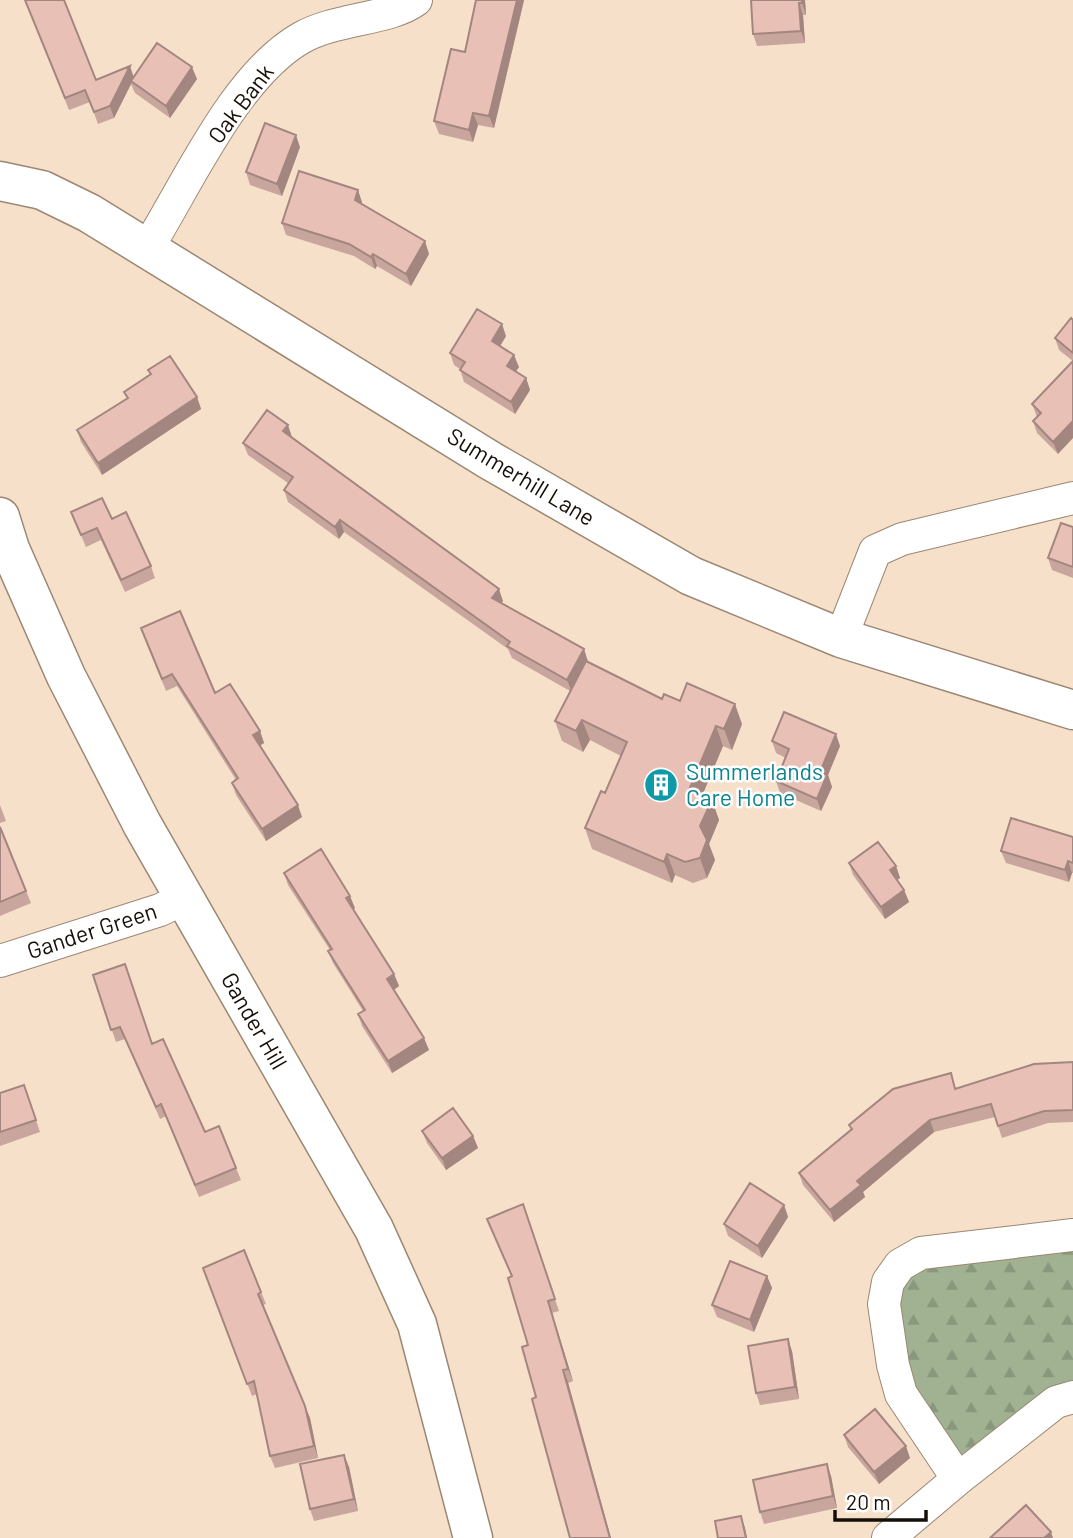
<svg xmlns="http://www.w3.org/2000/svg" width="1073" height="1538" font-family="Barlow,sans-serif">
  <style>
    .forest { fill: url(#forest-firs) }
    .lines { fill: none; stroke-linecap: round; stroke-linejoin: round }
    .street-casing { stroke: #9b8773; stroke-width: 34 }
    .secondary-casing { stroke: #9b8773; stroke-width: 41 }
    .street { stroke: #fff; stroke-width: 32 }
    .secondary { stroke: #fff; stroke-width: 38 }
    .wall { fill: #c8a59d }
    .shaded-wall { fill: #a3867f }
    .building { fill: #e9c0b6; stroke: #a3867f; stroke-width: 2 }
    .labels { text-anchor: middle; stroke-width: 5; stroke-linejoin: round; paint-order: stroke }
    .street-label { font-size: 23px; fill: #160f08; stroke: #fff }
    .culture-label { font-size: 23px; fill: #0d838f; stroke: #fff; text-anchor: start }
  </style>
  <defs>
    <pattern id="forest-firs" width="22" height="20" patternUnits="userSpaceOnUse" patternTransform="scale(1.75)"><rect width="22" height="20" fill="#a0b292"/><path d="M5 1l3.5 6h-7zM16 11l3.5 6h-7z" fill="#89987c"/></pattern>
  </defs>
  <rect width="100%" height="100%" fill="#f6e0ca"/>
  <path class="forest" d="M1073,1246V1387L972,1454H956L913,1396L895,1311L903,1281L915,1269Z"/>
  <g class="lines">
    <g class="street-casing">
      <path id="street" d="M148,247C188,183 235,76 301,38C336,18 389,20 416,0
        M841,638L875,551L902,539L1073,498
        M0,961L160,910L183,899
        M1073,1235L921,1253L900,1265L888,1282L884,1304L893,1365L901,1394L958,1479L1056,1402L1073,1397
        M888,1538L958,1479"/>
    </g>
    <g class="secondary-casing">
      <path id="secondary" d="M0,181L42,190L89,213L491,461L691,576L841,638L1073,710
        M0,517L10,549L66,676L142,824L374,1229L417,1324L473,1538"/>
    </g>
    <use href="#street" class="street"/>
    <use href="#secondary" class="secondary"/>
  </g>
  <path class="wall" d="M25,0L96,80L130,66L133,77L197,79L170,118L135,93L131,84L114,118L98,124L90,102L69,110Z
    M476,0H524L494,128L478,125L473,142L439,134L434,121L465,52Z
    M751,0H805L806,15H803L805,43L757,46L753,34Z
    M300,147L282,196L250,185L246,172Z
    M362,202V204L429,254L411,286L377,266L375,269L354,256L286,235L282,223Z
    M1073,320V361L1059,350L1055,338Z
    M506,336L500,346L519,367L516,371L526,378L530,390L515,414L464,382L460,369L454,365L450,353Z
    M1073,361L1058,454L1037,433L1033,421L1037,417L1032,404Z
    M148,370L197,397L201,409L102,475L81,442L77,430L127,398L124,392L150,375Z
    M292,437L503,601L501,603L584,649L588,662L662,699L680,701L742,724L732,750L723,746L702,796L712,800L719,820L709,844L715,860L707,878L693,883L675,875L672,883L592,849L585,828L605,793L621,756L590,740L583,752L562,741L555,721L570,691L512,658L508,649L344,532L339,539L288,502L284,490L288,483L248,455L243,443Z
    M71,512L112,519L151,566L155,578L125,592L101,540L86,547Z
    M1073,527V578L1052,570L1048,558Z
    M141,628L260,731L264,743L260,746L302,817L266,841L236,795L232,783L236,780L177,686L166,691Z
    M772,741L840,746L828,775L832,787L821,811L780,793L776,781L786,758L776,753Z
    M0,805L6,821L0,823Z
    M0,827L31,903L0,916Z
    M1073,837V873H1072L1069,882L1006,863L1001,851Z
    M849,863L896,866L900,878L897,880L904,890L909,902L885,919L853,875Z
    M284,873L355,908L353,909L394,974L399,986L394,990L429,1050L392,1073L362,1026L358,1014L363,1011L333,963L328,951L330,950L288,885Z
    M93,975L152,1044L205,1132L236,1168L241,1180L199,1197L166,1116L160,1119L125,1039L116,1042Z
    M1073,1062V1122L1048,1123L1002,1138L995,1117L934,1132L863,1192L865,1197L834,1222L803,1185L799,1173L851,1130L849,1125L956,1089Z
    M24,1085L40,1132L0,1146V1093Z
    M422,1131L473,1136L478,1148L446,1170L427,1143Z
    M523,1204L559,1311L552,1313L573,1381L536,1397L528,1345L512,1277L487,1219Z
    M784,1205L788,1217L762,1258L728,1236L724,1224Z
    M203,1268L261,1292L266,1304L263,1305L310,1418L318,1458L275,1468L270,1456L257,1394L252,1396Z
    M767,1276L772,1288L754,1332L717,1317L712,1305Z
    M792,1351L799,1399L760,1405L756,1393Z
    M844,1435L910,1458L879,1484L848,1447Z
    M344,1455L349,1467L358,1511L314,1521L310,1509Z
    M831,1476L837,1508L764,1524L760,1512Z"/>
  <path class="shaded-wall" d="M517,0H524L494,128L489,116Z
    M802,0H805L806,15L802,3Z
    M799,3L803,15L805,43L801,31Z
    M130,66L134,78L131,81V84L114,118L110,106Z
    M192,67L197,79L170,118L166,106Z
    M473,113L478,125L473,142L469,130Z
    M296,135L300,147L282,196L277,184Z
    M358,190L362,202L359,212L355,200Z
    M425,241L429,254L411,286L406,274Z
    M373,254L377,266L375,269L371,257Z
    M502,324L506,336L496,353L492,341Z
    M514,355L519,367L511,378L507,366Z
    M526,378L530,390L515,414L511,402Z
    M197,397L201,409L102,475L98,463Z
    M1073,421V438L1058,454L1053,442Z
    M288,425L292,437L283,431Z
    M340,520L344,532L339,539L335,527Z
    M499,589L503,601L496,610L492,598Z
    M584,649L588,662L572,692L567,680Z
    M735,704L742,724L732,750L724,729Z
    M582,720L590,740L583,752L576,731Z
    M716,726L723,746L696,810L689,790Z
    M260,731L264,743L257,747L253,735Z
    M836,734L840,746L828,775L832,787L821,811L817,799L820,772Z
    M712,800L719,820L709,844L715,860L707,878L700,858V826Z
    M298,805L302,817L266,841L262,829Z
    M667,854L675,875L672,883L664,862Z
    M1068,861L1072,873L1069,882L1065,870Z
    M896,866L900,878L894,882L890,870Z
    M904,890L909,902L885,919L881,907Z
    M350,896L355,908L351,911L346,898Z
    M394,974L399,986L392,991L387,979Z
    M424,1038L429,1050L392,1073L388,1061Z
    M930,1120L934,1132L863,1192L865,1197L834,1222L830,1210L857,1181Z
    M473,1136L478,1148L446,1170L442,1158Z
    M784,1205L788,1217L762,1258L758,1246Z
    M767,1276L772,1288L754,1332L750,1320Z
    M548,1301L552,1313L573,1381L568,1369Z
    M788,1339L792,1351L799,1399L795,1387Z
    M563,1370L568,1382L611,1538H610Z
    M305,1406L310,1418L318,1458L314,1446Z
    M906,1446L910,1458L879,1484L874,1472Z
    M344,1455L349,1467L358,1511L354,1499Z
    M827,1464L831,1476L837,1508L833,1496Z
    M741,1516L745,1528L747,1538H746Z
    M1051,1532L1053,1538H1044Z"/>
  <path class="building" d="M25,0H64L96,80L130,66L110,106L94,112L85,90L65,98Z
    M476,0H517L489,116L473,113L469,130L434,121L451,49L465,52Z
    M751,0H802V3H799L801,31L753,34Z
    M157,43L192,67L166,106L131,81Z
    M265,123L296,135L277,184L246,172Z
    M299,171L358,190L355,200L425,241L406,274L373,254L371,257L349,244L282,223Z
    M477,309L502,324L492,341L514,355L507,366L526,378L511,402L460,370L465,362L450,353Z
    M1071,318L1073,320V353L1055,338Z
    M170,356L197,397L98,463L77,430L128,398L124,392L151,374L148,370Z
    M1073,361V421L1053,442L1033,421L1041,413L1032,404Z
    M267,410L288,425L283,431L499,589L492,598L584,649L567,680L507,646L510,642L340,520L335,527L284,490L293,477L243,443Z
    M102,498L112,519L126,512L151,566L121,580L97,528L81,535L71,512Z
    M1061,523L1073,527V567L1048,558Z
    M180,611L215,693L230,684L260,731L253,735L298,805L262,829L232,783L238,778L172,674L162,679L141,628Z
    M586,661L662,699L664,694L680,701L687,683L735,704L724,729L716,726L689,790L712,800L700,826L707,840L700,858L685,862L667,854L664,862L585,828L601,791L605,793L627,742L582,720L576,731L555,721Z
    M784,712L836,734L820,772L827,775L817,799L776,781L789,749L772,741Z
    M1011,818L1073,837V863L1068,861L1065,870L1001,851Z
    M0,827L26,891L0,902Z
    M878,842L896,866L890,870L904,890L881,907L849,863Z
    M321,849L350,896L346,898L394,974L387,979L424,1038L388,1061L358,1014L365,1010L328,951L332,949L284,873Z
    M125,964L152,1044L163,1039L205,1132L219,1126L236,1168L195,1185L161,1104L156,1107L120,1027L111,1030L93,975Z
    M1073,1062V1110L1044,1111L998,1126L991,1104L930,1120L857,1181L861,1185L830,1210L799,1173L852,1129L849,1125L893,1089L951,1073L955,1089L1034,1064Z
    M24,1085L36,1120L0,1132V1093Z
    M453,1108L473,1136L442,1158L422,1131Z
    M750,1183L784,1205L758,1246L724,1224Z
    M523,1204L555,1299L548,1301L568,1369L563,1370L610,1538H570L532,1399L536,1397L522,1347L528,1345L508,1278L512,1276L487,1219Z
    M244,1250L261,1292L258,1294L305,1406L314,1446L270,1456L254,1381L247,1384L203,1268Z
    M730,1261L767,1276L750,1320L712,1305Z
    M788,1339L795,1387L756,1393L748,1346Z
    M875,1409L906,1446L874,1472L844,1435Z
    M344,1455L354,1499L310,1509L300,1464Z
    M827,1464L833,1496L760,1512L753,1480Z
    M1026,1505L1051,1532L1044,1538H990Z
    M741,1516L746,1538H718L715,1521Z"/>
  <defs>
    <g id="building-disc" transform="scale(1.75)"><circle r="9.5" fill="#0f9aa8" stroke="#fff"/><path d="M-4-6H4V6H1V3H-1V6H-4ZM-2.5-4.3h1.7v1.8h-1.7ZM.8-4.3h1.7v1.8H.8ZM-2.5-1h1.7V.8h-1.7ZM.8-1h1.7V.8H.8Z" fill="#fff"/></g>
  </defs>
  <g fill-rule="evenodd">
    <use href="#building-disc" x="661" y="785"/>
  </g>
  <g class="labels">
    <g class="street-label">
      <text transform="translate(241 104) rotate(-53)" y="8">Oak Bank</text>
      <text transform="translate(521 477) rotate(31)" y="8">Summerhill Lane</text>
      <text transform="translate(92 931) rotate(-18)" y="8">Gander Green</text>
      <text transform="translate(254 1021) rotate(60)" y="8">Gander Hill</text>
    </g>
    <g class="culture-label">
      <text x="686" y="780">Summerlands<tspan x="686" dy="26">Care Home</tspan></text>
    </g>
  </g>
  <path d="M835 1510v10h91v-10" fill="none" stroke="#160f08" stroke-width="3.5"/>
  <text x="846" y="1510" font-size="21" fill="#160f08" stroke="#ffffff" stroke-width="5" paint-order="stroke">20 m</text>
</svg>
